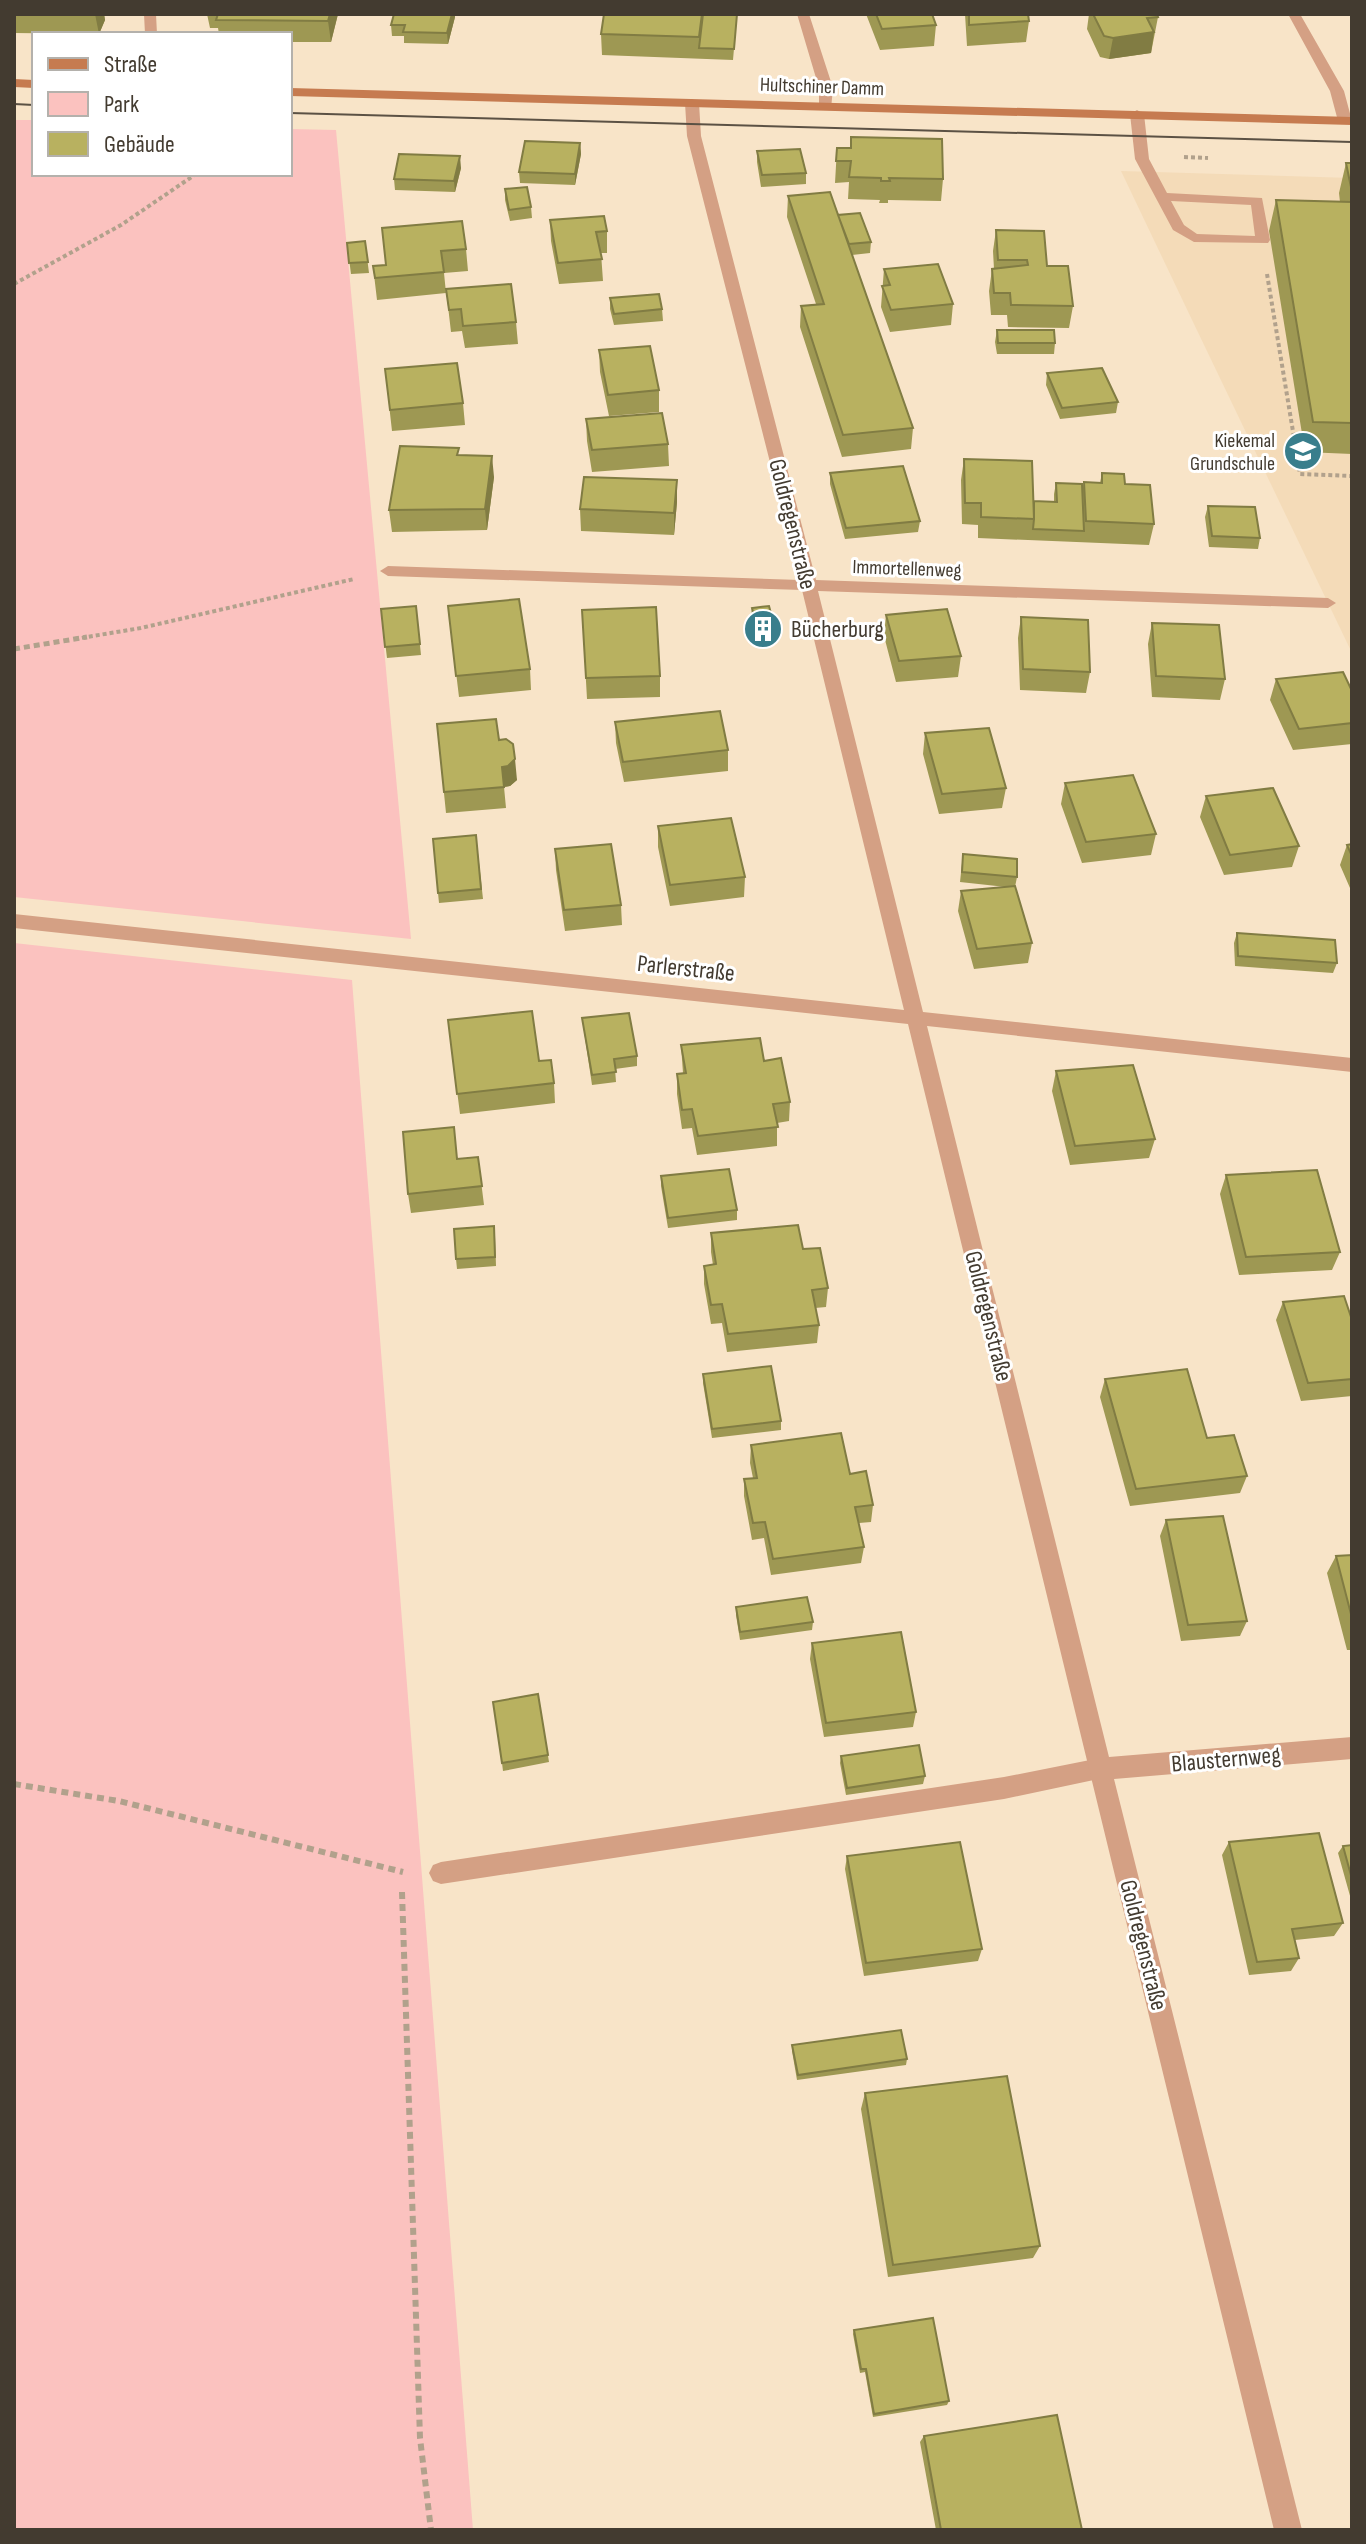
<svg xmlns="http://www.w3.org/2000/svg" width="1366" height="2544" font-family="'Sofia Sans Condensed',sans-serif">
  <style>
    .built { fill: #f4dbb8 }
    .green { fill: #fbc2bf }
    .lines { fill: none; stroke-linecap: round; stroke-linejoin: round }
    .path-far2 { stroke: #b1a18c; stroke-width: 4; stroke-dasharray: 4 3; stroke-linecap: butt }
    .path-far1 { stroke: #b1a18c; stroke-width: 5; stroke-dasharray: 6 4; stroke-linecap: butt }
    .path { stroke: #b1a18c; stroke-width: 6; stroke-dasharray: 7 5; stroke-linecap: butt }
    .service { fill: #d4a084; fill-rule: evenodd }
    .minor { fill: #d4a084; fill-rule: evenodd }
    .secondary { fill: #c67b50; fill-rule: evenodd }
    .tram { stroke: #5b5144; stroke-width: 2 }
    .wall { fill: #9e9853 }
    .shaded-wall { fill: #817c43 }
    .building { fill: #b8b160; stroke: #817c43; stroke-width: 2 }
    .labels { text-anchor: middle; stroke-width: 6; stroke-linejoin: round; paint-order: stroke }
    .far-street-label { font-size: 20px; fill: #433b30; stroke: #fff }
    .far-poi-label { font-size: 20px; fill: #433b30; stroke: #fff; text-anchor: end }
    .street-label { font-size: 24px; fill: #433b30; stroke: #fff }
    .poi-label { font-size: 24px; fill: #433b30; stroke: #fff; text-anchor: start }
  </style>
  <rect width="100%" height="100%" fill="#f8e4c8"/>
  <path class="built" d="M1121,171L1352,178V653L1193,322Z"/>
  <path class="green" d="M14,120H34V174H290V129L336,130L411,939L14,897Z
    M14,943L352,980L473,2530H14Z"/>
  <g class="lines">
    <path class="path-far2" d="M1184,157L1208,158
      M1267,274L1300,474L1352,476
      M14,284L121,225L196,174
      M75,639L141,628L354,579"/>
    <path class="path-far1" d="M14,649L87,637"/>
    <path class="path" d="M14,1784L119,1801L403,1872
      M402,1892L420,2438L431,2530"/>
    <path class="service" d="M1137,110L1144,114L1149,159L1167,193L1262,198L1270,240L1268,243L1194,242L1173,230L1135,159L1130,114ZM1171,201L1251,205L1255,236L1197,234L1184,225Z
      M1100,1758L1108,1761L1111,1769L1108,1777L1004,1799L441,1884L433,1881L429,1873L433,1865L441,1862L1004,1777Z"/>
    <path class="minor" d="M144,14H156L157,34H145Z
      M797,14H809L833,88L831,109L819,106V88Z
      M1288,14H1300L1344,91L1352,121L1350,124L1338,121L1330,91Z
      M692,99L699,103L701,136L816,580L1328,598L1336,603L1328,608L818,591L923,1012L1352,1058V1072L927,1026L1109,1757L1352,1737V1759L1114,1779L1302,2530H1274L908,1024L14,928V914L904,1010L802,590L388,576L380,571L388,566L800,580L687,136L685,103Z"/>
    <path class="secondary" d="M14,79L34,80V88L14,87Z
      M290,88L1352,117V125L290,96Z"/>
    <path class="tram" d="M14,104L34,105
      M290,113L1352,142"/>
  </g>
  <path class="wall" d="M14,14H104L105,20L99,34L14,33Z
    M207,14H338L331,42H290V34H219L218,28H210Z
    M737,14L733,60L602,55L601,34Z
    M866,14H932L936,25L934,46L880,50Z
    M965,14H1028L1029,21L1026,42L967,46Z
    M1089,14H1157L1158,17L1151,53L1109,59L1100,57L1087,29Z
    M455,17L448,44L404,43V36H392L391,25Z
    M580,143L581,154L575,185L520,183L519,172Z
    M837,148L943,179L941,201L888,200V203H879L880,200L848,199L849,182L835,183Z
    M757,151L806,173V184L761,187L757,162Z
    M1346,163H1352V454L1305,452L1269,231L1276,200L1340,202L1339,193Z
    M461,168L455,192L395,190L394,179Z
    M505,189L531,207L532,218L510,221L505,200Z
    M788,196L838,215L871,242L870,253L852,255L913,428L911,449L842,457L800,327L801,306L816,304L787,217Z
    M550,220L607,231V253H601L603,281L559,284L551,241Z
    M382,228L466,249L468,271L444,273L446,293L377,300L373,266L386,265Z
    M996,230L1047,266L1073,306L1069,328L1008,327L1007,315H991L989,291L992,269H994L993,251Z
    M365,241L369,273L351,274L347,243Z
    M884,269L953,304L951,325L890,332L881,307Z
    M446,289L516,322L518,344L465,348L462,331L451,332Z
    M610,298L662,309L663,321L614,325L610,309Z
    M997,330L1055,343L1054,354H997L995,342Z
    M599,350L659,390V412L609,416L600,372Z
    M385,369L463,403L465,425L392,431Z
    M1047,373L1118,402L1116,413L1060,419L1046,385Z
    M586,419L668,444L669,466L592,472L587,441Z
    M459,455L494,477L487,530L392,532L389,510Z
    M964,459L1034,501L1054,502V494L1056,483L1082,492L1084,482L1100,483L1102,473L1125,484L1154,524L1149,545L978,538V525L962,524L961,480Z
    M830,473L920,521L918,532L845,539L830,484Z
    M677,480V502L674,535L581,531L580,509Z
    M1208,506L1260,538L1258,549L1209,547L1205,517Z
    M416,606L421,655L387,658L381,609Z
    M448,606L530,669L531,690L459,697Z
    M752,608L775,628L774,639L757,640L751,619Z
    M582,610L660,676V697L587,699Z
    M886,615L961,656L958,677L896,682L884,636Z
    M1021,617L1090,672L1086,693L1020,690L1018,638Z
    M1152,623L1225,679L1220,700L1152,697L1148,644Z
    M1276,679L1352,691V744L1293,750L1270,700Z
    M615,722L728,750V771L624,782L616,743Z
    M437,724L499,740L517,780L510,786L504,787L506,808L446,813Z
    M925,733L1006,788L1002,808L939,814L923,754Z
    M1065,783L1156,834L1151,855L1082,863L1061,804Z
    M1206,796L1299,846L1292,867L1224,875L1200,817Z
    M658,826L745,877L744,897L670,906L658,847Z
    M476,835L483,899L439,903L438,893Z
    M1352,842V887L1350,888L1340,865L1347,845L1352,844Z
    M555,849L621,905L622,925L565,931L556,870Z
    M963,854L1017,877L1015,887L1032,943L1028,963L974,969L958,911L961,891L1006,887L960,882Z
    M1237,933L1337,963L1333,973L1235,966L1234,943Z
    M582,1018L637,1056V1066L615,1069L616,1082L592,1085Z
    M448,1020L539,1061L554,1083L555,1103L460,1114Z
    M681,1045L764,1061L790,1102L789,1121L777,1123V1146L697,1155L692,1128L682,1129L677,1094V1074L683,1073Z
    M1056,1071L1155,1139L1149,1158L1070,1165L1052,1091Z
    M478,1157L484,1205L411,1213L408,1194L457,1159Z
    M1226,1175L1340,1252L1332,1270L1239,1275L1220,1194Z
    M661,1176L737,1210V1220L668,1228L661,1186Z
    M711,1233L803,1249L828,1288L826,1307L815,1308L819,1325L817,1343L727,1352L722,1323L711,1324L704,1284V1266L713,1265L711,1252Z
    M495,1236L496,1266L457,1269L456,1259Z
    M1283,1302L1352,1320V1396L1301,1401L1276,1320Z
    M703,1374L781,1421V1430L712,1438L703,1383Z
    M1105,1379L1207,1438L1247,1476L1240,1493L1130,1506L1100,1397Z
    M751,1445L850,1474L873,1505L871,1522L859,1523L864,1547L861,1563L771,1575L764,1538L752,1540L744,1496V1479L753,1478L750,1463Z
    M1166,1520L1247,1621L1240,1636L1181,1641L1160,1536Z
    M1352,1555V1650H1347L1327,1573L1336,1556Z
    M736,1607L813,1622L812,1630L740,1640L736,1615Z
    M812,1643L916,1712L913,1727L824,1737L810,1659Z
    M538,1694L549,1762L503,1771L502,1763Z
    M841,1756L925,1776L923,1784L846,1795L840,1763Z
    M1229,1842L1343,1923L1334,1936L1295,1940L1299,1958L1291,1971L1249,1975L1222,1855Z
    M1352,1845V1903L1338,1853L1343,1846Z
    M847,1856L982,1949L978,1961L864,1976L845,1869Z
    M792,2045L907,2059L906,2065L797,2080L792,2051Z
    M865,2093L1040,2246L1033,2258L888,2277L861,2109Z
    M854,2330L949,2401L947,2405L873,2417L865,2372L860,2373L853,2334Z
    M924,2436L1082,2530H936L920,2442Z"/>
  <path class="shaded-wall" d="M95,14H104L105,20L99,34Z
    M330,14H338L331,42L328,21Z
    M452,14H455V17L448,44L447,33Z
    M1154,32L1151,53L1109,59L1113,38Z
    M580,143L581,154L575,185V174Z
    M460,156L461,168L455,192L454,181Z
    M492,456L494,477L487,530L485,509Z
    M677,480V502L674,535V513Z
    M515,759L517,780L510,786L504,787L502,767Z"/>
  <path class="building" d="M218,14H330L328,21L216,20Z
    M394,14H452L447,33L403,32L405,25H391Z
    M604,14H702L699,37L601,34Z
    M703,14H737L734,49L699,48Z
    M876,14H932L936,25L882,29Z
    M969,14H1028L1029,21L969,25Z
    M1093,14H1157L1158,17L1147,18L1154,32L1113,38L1104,36Z
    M851,137L942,139L943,179L889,178L890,181H881V178L849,177L851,161H836L837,148H851Z
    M525,141L580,143L575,174L519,172Z
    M800,149L806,173L762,175L757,151Z
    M399,154L460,156L454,181L394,179Z
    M1346,163H1352V192Z
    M527,187L531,207L509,210L505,189Z
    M830,192L913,428L843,435L801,306L824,304L788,196Z
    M1276,200L1352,202V423L1313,422Z
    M860,213L871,242L849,244L838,215Z
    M604,216L607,231L596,232L602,259L558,263L550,220Z
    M462,221L466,249L441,251L444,272L375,278L373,266L386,265L382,228Z
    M996,230L1044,231L1047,266H1068L1073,306L1011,305L1010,293H994L992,269L1028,265L1027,260H998Z
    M365,241L368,262L349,263L347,243Z
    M938,264L953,304L891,310L882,286L890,285L884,269Z
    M511,284L516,322L463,326L461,309L449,310L446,289Z
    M659,294L662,309L614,314L610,298Z
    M997,330H1054L1055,343H998Z
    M650,346L659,390L608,395L599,350Z
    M457,363L463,403L390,410L385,369Z
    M1102,368L1118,402L1062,408L1047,373Z
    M662,413L668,444L592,450L586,419Z
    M400,446L459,448L457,455L492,456L485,509L389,510Z
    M964,459L1032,461L1034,519L981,517V503H965Z
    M903,466L920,521L846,528L830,473Z
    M1102,473L1124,474L1125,484L1150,485L1154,524L1086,521L1084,482L1102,483Z
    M584,477L677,480L674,513L580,509Z
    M1056,483L1082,484L1084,531L1033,529L1034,519V501L1057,502Z
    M1208,506L1255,507L1260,538L1212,536Z
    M519,599L530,669L456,676L448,606Z
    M416,606L420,644L385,647L381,609Z
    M769,606L775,628L757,629L752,608Z
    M656,607L660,676L586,678L582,610Z
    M947,609L961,656L899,661L886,615Z
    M1021,617L1088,620L1090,672L1023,669Z
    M1152,623L1219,625L1225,679L1156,676Z
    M1343,672L1352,691V723L1299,729L1276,679Z
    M720,711L728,750L623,762L615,722Z
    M496,719L499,740L506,739L513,744L515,759L508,766L502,767L504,787L444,792L437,724Z
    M989,728L1006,788L942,794L925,733Z
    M1133,775L1156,834L1086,842L1065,783Z
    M1273,788L1299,846L1230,855L1206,796Z
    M731,818L745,877L670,885L658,826Z
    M476,835L481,889L438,893L433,839Z
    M611,844L621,905L564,910L555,849Z
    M1352,844V856L1347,845Z
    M963,854L1017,859V877L962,872Z
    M1015,886L1032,943L977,949L961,891Z
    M1237,933L1335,940L1337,963L1238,956Z
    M532,1011L539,1061L551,1060L554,1083L457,1094L448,1020Z
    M629,1013L637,1056L614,1059L616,1072L592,1075L582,1018Z
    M760,1038L764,1061L781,1058L790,1102L773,1104L778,1127L698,1136L692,1109L682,1110L677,1074L686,1073L681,1045Z
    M1133,1065L1155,1139L1075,1146L1056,1071Z
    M454,1127L457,1159L478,1157L482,1186L408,1194L403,1132Z
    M729,1169L737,1210L668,1218L661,1176Z
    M1317,1170L1340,1252L1246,1257L1226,1175Z
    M798,1225L803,1249L820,1248L828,1288L812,1290L819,1325L728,1334L722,1304L711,1305L704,1266L716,1264L711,1233Z
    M494,1226L495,1257L456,1259L454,1229Z
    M1344,1296L1352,1320V1379L1308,1383L1283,1302Z
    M771,1366L781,1421L712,1429L703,1374Z
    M1187,1369L1207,1438L1234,1435L1247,1476L1136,1489L1105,1379Z
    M841,1433L850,1474L866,1471L873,1505L855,1507L864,1547L773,1559L765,1522L753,1523L744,1479L757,1478L751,1445Z
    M1223,1516L1247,1621L1188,1625L1166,1520Z
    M1352,1555V1618L1336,1556Z
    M807,1597L813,1622L740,1632L736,1607Z
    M901,1632L916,1712L826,1723L812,1643Z
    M538,1694L548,1755L502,1763L493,1702Z
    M919,1745L925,1776L847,1788L841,1756Z
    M1319,1833L1343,1923L1292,1929L1299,1958L1257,1962L1229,1842Z
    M960,1842L982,1949L866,1963L847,1856Z
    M1352,1845V1879L1343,1846Z
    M901,2030L907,2059L798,2075L792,2045Z
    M1007,2076L1040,2246L893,2265L865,2093Z
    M933,2318L949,2401L874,2414L866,2369H861L854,2330Z
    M1057,2415L1082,2530H941L924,2436Z"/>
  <defs>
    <g id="school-disc" transform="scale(2)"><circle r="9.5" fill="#397e8c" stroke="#fff"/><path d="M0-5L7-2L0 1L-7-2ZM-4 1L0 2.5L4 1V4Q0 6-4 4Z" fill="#fff"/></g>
    <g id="building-disc" transform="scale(2)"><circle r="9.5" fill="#397e8c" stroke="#fff"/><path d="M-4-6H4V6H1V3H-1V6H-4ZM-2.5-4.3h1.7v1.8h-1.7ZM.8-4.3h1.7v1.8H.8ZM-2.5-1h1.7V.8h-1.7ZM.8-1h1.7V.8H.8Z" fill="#fff"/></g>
  </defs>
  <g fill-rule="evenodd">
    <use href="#school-disc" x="1303" y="451"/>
    <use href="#building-disc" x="763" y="629"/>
  </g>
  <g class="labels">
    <g class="far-street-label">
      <text transform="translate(822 86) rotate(2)" y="7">Hultschiner Damm</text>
      <text transform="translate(907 568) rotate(2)" y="7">Immortellenweg</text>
    </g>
    <g class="far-poi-label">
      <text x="1275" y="447">Kiekemal<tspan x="1275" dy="23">Grundschule</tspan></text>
    </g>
    <g class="street-label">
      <text transform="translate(793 524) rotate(76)" y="8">Goldregenstraße</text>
      <text transform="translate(686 968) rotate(6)" y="8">Parlerstraße</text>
      <text transform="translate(989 1316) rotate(76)" y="8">Goldregenstraße</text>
      <text transform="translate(1226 1759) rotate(-5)" y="8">Blausternweg</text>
      <text transform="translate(1144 1945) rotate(76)" y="8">Goldregenstraße</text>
    </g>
    <g class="poi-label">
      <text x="791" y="637">Bücherburg</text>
    </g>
  </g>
  <rect width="1366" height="2544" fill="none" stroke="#433b30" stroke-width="32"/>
  <rect x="32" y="32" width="260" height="144" fill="#ffffff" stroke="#b4b1ac" stroke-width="2"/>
  <rect x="48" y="58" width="40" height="12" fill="#c67b50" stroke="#b4b1ac" stroke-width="2"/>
  <text x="104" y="72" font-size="24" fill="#433b30">Straße</text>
  <rect x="48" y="92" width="40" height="24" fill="#fbc2bf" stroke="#b4b1ac" stroke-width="2"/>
  <text x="104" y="112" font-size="24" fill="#433b30">Park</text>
  <rect x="48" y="132" width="40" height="24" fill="#b8b160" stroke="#b4b1ac" stroke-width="2"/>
  <text x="104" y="152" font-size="24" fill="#433b30">Gebäude</text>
</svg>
